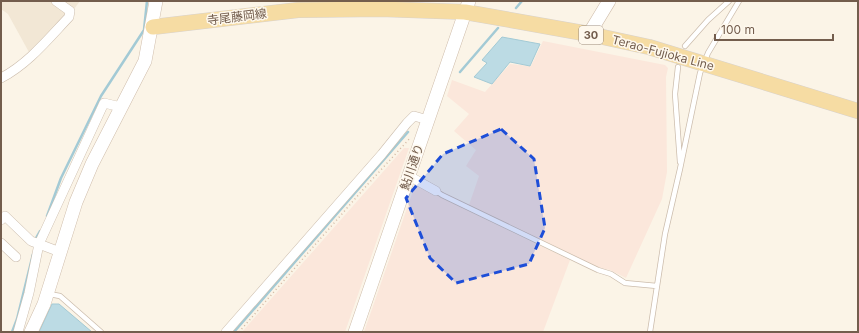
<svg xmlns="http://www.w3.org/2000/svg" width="859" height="333" font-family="Inter,'Noto Sans JP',sans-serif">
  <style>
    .residential { fill: #f2e7d5 }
    .commercial { fill: #fbe7db }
    .water { fill: #bcdbe4; stroke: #a3cad5 }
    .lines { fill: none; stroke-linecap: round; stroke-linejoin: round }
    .stream { stroke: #a3cad5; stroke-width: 2.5 }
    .lane-casing { stroke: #ccbdad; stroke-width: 6 }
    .street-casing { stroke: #ccbdad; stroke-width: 10 }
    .secondary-casing { stroke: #cfbdab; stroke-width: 14 }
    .primary-casing { stroke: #d8d2cd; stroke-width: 16 }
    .path { stroke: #d4b9a3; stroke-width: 1.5; stroke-dasharray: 1 3; stroke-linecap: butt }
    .lane { stroke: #fff; stroke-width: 4.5 }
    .street { stroke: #fff; stroke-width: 9 }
    .secondary { stroke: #fff; stroke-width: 13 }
    .primary { stroke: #f6dca3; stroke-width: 15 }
    .marked { fill: #1d4ed8; fill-opacity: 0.2; stroke: #1d4ed8; stroke-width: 3; stroke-dasharray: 8 5; stroke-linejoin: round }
    .labels { text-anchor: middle; stroke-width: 3; stroke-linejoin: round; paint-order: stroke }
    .shield { fill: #fef8ed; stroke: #9d8c7d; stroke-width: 1 }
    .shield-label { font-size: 11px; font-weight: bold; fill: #735d4d }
    .street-label { font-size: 12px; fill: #735d4d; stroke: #fef8ed }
  </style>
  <rect width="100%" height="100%" fill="#fbf4e7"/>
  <path class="residential" d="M1,1H80L74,9L40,46L30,54L8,14L1,9Z"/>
  <path class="commercial" d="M543,41L665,65L668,68L666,77L667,172L662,199L626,278L610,270L596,267L469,205L479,176L466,166L476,150L454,131L469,114L447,96L452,80L485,92L510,64L531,66Z
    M404,148H409L345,332H242Z
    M415,185L570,260L543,332H364Z"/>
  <path class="water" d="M502,37L540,44L530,66L510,62L492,84L474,77L487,63L482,60Z
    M52,304H59L92,332H39Z"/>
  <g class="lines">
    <path class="stream" d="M516,8L522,1
      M460,72L498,28
      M47,216L61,178L101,96L144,30L147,1
      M36,238L40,231
      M12,332L17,319L33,254
      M234,332L408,132"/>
    <g class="lane-casing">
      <path id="lane" d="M685,46L708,20L729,1
        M678,67L675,94L680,162
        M436,191L442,195L598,270L611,274L625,283L657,286
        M49,294L60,296L101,332
        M650,332L665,234L680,169L700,73L708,53L739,1"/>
    </g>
    <g class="street-casing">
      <path id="street" d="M1,78C28,64 48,39 69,17L70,11L56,1
        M409,176L436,191
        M1,220L5,216L31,241L60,252
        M1,243L16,257
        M18,332L29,293L39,244L104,103L121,107
        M226,332L382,154L407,123L414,116L428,120"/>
    </g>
    <g class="secondary-casing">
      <path id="secondary" d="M589,34L609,1
        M31,332L44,304L76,202L92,164L145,61L156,1
        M355,332L469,1"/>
    </g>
    <g class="primary-casing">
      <path id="primary" d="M153,27L298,10L381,9L465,12L589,34L649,47L858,111"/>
    </g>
    <path class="path" d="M239,332L368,184L411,137"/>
    <use href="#lane" class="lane"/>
    <use href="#street" class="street"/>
    <use href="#secondary" class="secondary"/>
    <use href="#primary" class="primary"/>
  </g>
  <path class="marked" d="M501,129L534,159L545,228L529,264L456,283L430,258L406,198L443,154Z"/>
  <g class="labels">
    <rect class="shield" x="579" y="26" width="24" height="18" rx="3"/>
    <g class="shield-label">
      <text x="591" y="39">30</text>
    </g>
    <g class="street-label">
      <text transform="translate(237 17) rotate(-7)" y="4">寺尾藤岡線</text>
      <text transform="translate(663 53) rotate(15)" y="4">Terao-Fujioka Line</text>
      <text transform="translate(412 167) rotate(-71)" y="4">鮎川通り</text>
    </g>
  </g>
  <rect width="859" height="333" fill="none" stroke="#735d4d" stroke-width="4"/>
  <path d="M715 34v6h118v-6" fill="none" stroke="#735d4d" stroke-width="2"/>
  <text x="721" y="34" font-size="12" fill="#735d4d" stroke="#fef8ed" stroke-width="3" paint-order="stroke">100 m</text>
</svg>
